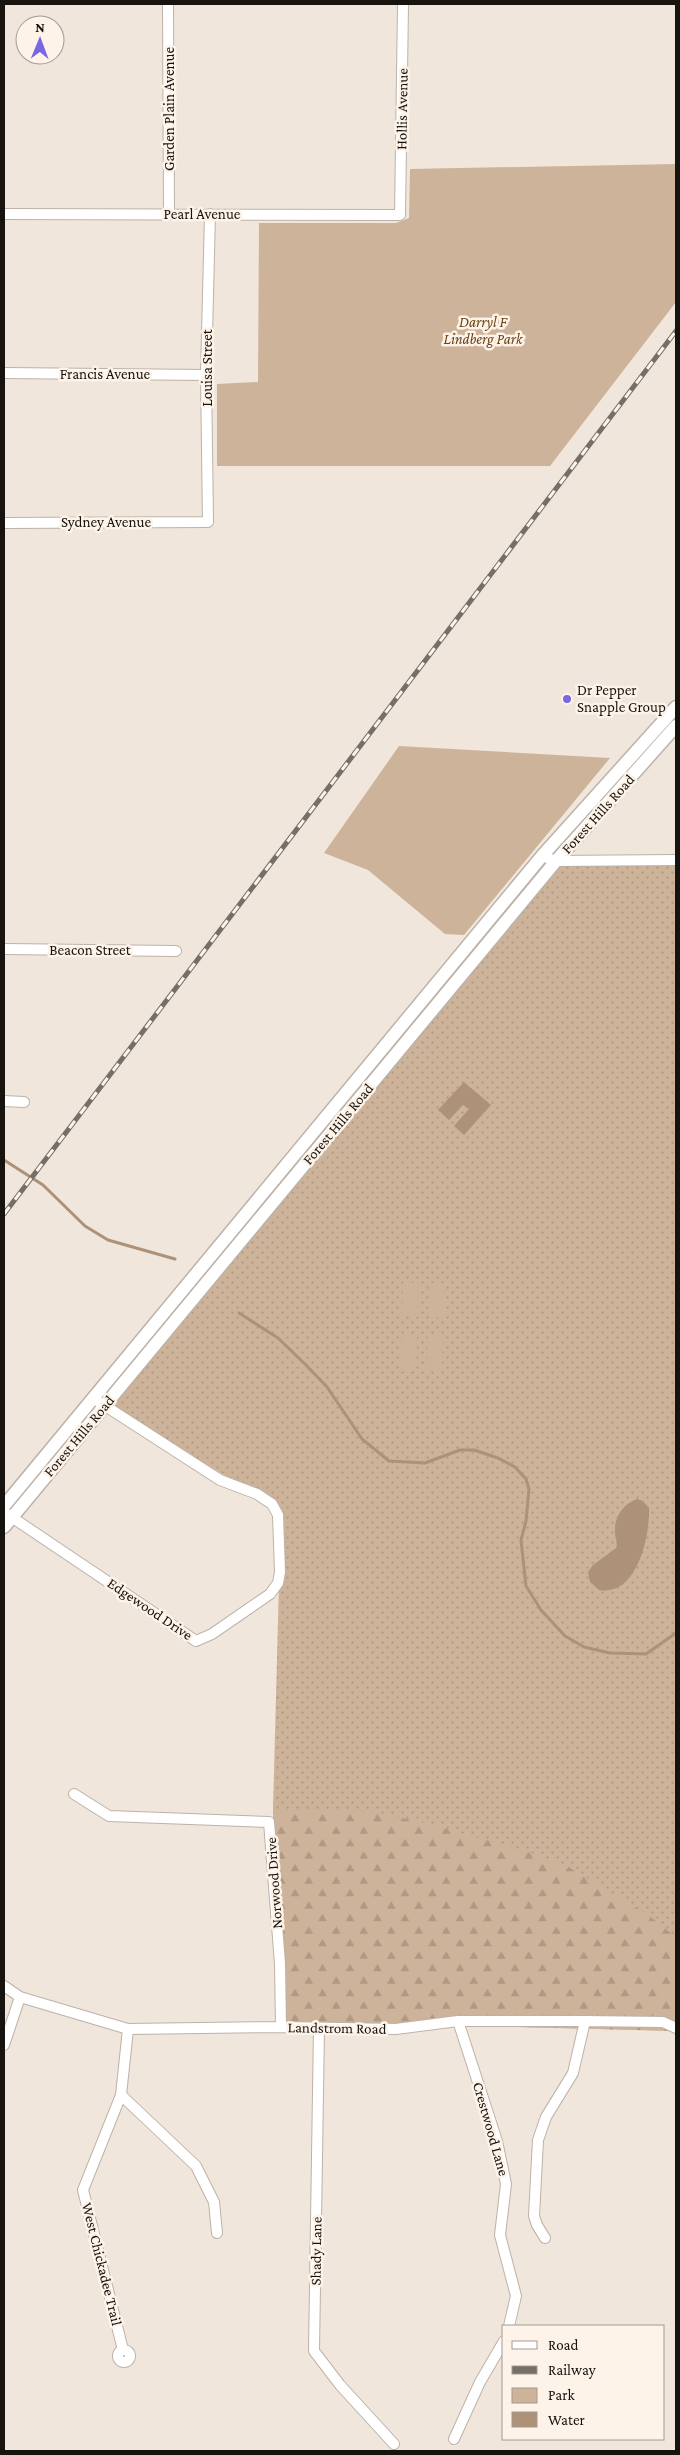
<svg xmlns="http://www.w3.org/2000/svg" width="680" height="2455" font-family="'Crimson Pro',serif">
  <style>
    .grass { fill: url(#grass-dots) }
    .forest { fill: url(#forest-firs) }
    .park { fill: #cdb399 }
    .water { fill: #ad9278 }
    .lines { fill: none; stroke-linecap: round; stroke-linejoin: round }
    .stream { stroke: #ad9278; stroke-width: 3 }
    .minor-casing { stroke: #bdb2a9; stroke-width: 12 }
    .tertiary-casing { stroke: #bdb2a9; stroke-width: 15 }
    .minor { stroke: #fff; stroke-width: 10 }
    .tertiary { stroke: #fff; stroke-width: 12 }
    .rail-casing { stroke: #756f68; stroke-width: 5 }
    .rail { stroke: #fef3e9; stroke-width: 3; stroke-dasharray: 9; stroke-linecap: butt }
    .poi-dot { fill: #7767e2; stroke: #fef3e9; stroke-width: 2 }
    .labels { text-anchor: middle; stroke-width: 5; stroke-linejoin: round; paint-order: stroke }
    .street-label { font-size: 15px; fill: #171410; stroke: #fef3e9 }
    .park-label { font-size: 15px; font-style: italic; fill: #694215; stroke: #fef3e9 }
    .poi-label { font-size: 15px; fill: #171410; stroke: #fef3e9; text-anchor: start }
  </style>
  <defs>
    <pattern id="grass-dots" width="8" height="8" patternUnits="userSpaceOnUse" patternTransform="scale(1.25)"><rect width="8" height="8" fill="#cdb399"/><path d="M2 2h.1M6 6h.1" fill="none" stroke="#af9983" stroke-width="1.8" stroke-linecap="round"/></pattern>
    <pattern id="forest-firs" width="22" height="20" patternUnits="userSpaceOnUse" patternTransform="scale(1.25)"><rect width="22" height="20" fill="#cdb399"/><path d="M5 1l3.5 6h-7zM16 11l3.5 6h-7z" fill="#af9983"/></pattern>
  </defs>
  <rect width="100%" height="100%" fill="#f0e6db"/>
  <path class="grass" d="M560,862L676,863V2031L280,2021L273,1809L281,1509L110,1407Z"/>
  <path class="forest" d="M273,1809L374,1812L425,1823L522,1850L567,1866L648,1915L676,1937V2031L280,2021Z"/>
  <path class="park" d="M676,164V302L550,466H217V384L258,382L259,223H396L409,218L410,169Z
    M399,746L610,758L464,935L445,934L368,870L324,853Z
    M403,1282L419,1283L418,1317L402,1316Z
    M429,1283H445L444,1318L428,1317Z
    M402,1335L417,1336L416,1370L401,1369Z
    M428,1335L443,1336L442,1370L427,1369Z"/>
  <path class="water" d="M464,1082L491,1105L464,1135L454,1126L469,1109L463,1105L449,1120L438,1110Z
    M637,1499L643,1501L649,1508C650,1536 637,1597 599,1590L590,1582L588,1572L593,1565L616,1548C618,1543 615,1538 615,1532C614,1517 623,1504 637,1499Z"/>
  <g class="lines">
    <path class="stream" d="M4,1160L43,1185L85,1226L108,1240L175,1259
      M239,1313L278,1338L306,1365L327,1387L362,1439L389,1461L425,1463L460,1450H474L498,1458L515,1467L526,1479L529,1489L526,1521L521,1540L526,1586L541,1610L565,1636L584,1647L610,1653L646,1654L676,1633"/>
    <g class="minor-casing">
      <path id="minor" d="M168,4L169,214
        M4,214L400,215L403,4
        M4,373L206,375
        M4,523L208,522L206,375L210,214
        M542,856L556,861L676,860
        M4,949L176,951
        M4,1101L24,1102
        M4,1512L196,1641L212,1634L270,1594L278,1583L280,1572L278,1515L272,1504L257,1494L220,1480L93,1398
        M74,1794L109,1816L269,1822L280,1964L281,2027
        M4,1986L20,1997L128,2029L281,2027L396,2029L458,2021H585L663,2022L676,2028
        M458,2021L497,2141L506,2184L500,2235L516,2296L509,2326
        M319,2028L314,2351L340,2385L394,2444
        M4,2045L20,1997
        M121,2095L196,2166L214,2202L217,2233
        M545,2238L537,2225L534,2216L538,2140L546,2117L573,2073L585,2021
        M118 2356a6 6 0 1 1 12 0a6 6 0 1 1-12 0Z
        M123,2350L83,2190L121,2095L128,2029
        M454,2439L480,2382L504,2341"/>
    </g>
    <g class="tertiary-casing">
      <path id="tertiary" d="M4,1506L542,856L676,707
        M4,1527L556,861L676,726"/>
    </g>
    <use href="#minor" class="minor"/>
    <use href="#tertiary" class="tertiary"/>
    <g class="rail-casing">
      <path id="rail" d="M4,1214L676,331"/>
    </g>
    <use href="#rail" class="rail"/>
  </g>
  <circle class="poi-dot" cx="567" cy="699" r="5"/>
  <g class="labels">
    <g class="street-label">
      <text transform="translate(169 109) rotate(-90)" y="5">Garden Plain Avenue</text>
      <text transform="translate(402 109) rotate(-89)" y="5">Hollis Avenue</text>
      <text x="202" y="219">Pearl Avenue</text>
      <text transform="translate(207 368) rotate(-90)" y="5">Louisa Street</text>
      <text x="105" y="379">Francis Avenue</text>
      <text x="106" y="527">Sydney Avenue</text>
      <text transform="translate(598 814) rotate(-48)" y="5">Forest Hills Road</text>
      <text x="90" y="955">Beacon Street</text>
      <text transform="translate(338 1124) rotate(-50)" y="5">Forest Hills Road</text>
      <text transform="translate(79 1436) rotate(-50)" y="5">Forest Hills Road</text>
      <text transform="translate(150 1609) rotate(34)" y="5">Edgewood Drive</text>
      <text transform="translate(274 1883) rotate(-94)" y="5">Norwood Drive</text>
      <text transform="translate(337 2028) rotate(1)" y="5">Landstrom Road</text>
      <text transform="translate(491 2129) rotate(74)" y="5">Crestwood Lane</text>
      <text transform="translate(316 2251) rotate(-89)" y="5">Shady Lane</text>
      <text transform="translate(102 2264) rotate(76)" y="5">West Chickadee Trail</text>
    </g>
    <g class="park-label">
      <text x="483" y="327">Darryl F<tspan x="483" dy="17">Lindberg Park</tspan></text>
    </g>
    <g class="poi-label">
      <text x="577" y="695">Dr Pepper<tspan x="577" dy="17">Snapple Group</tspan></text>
    </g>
  </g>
  <rect width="680" height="2455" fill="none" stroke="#171410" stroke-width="10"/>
  <rect x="502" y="2325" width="162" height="115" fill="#fef3e9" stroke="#a29a92"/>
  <rect x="512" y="2341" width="25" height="8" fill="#ffffff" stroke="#a29a92"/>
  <text x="548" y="2350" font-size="15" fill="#171410">Road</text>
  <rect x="512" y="2366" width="25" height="8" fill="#756f68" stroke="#a29a92"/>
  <text x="548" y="2375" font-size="15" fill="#171410">Railway</text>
  <rect x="512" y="2388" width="25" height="15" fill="#cdb399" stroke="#a29a92"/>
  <text x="548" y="2400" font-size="15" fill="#171410">Park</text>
  <rect x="512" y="2412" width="25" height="15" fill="#ad9278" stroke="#a29a92"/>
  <text x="548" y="2425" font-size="15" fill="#171410">Water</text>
  <g transform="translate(40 40) rotate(1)"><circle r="24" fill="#fef3e9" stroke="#a29a92"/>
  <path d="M0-4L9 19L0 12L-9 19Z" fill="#7767e2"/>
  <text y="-8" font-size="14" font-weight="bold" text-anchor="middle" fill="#171410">N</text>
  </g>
</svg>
